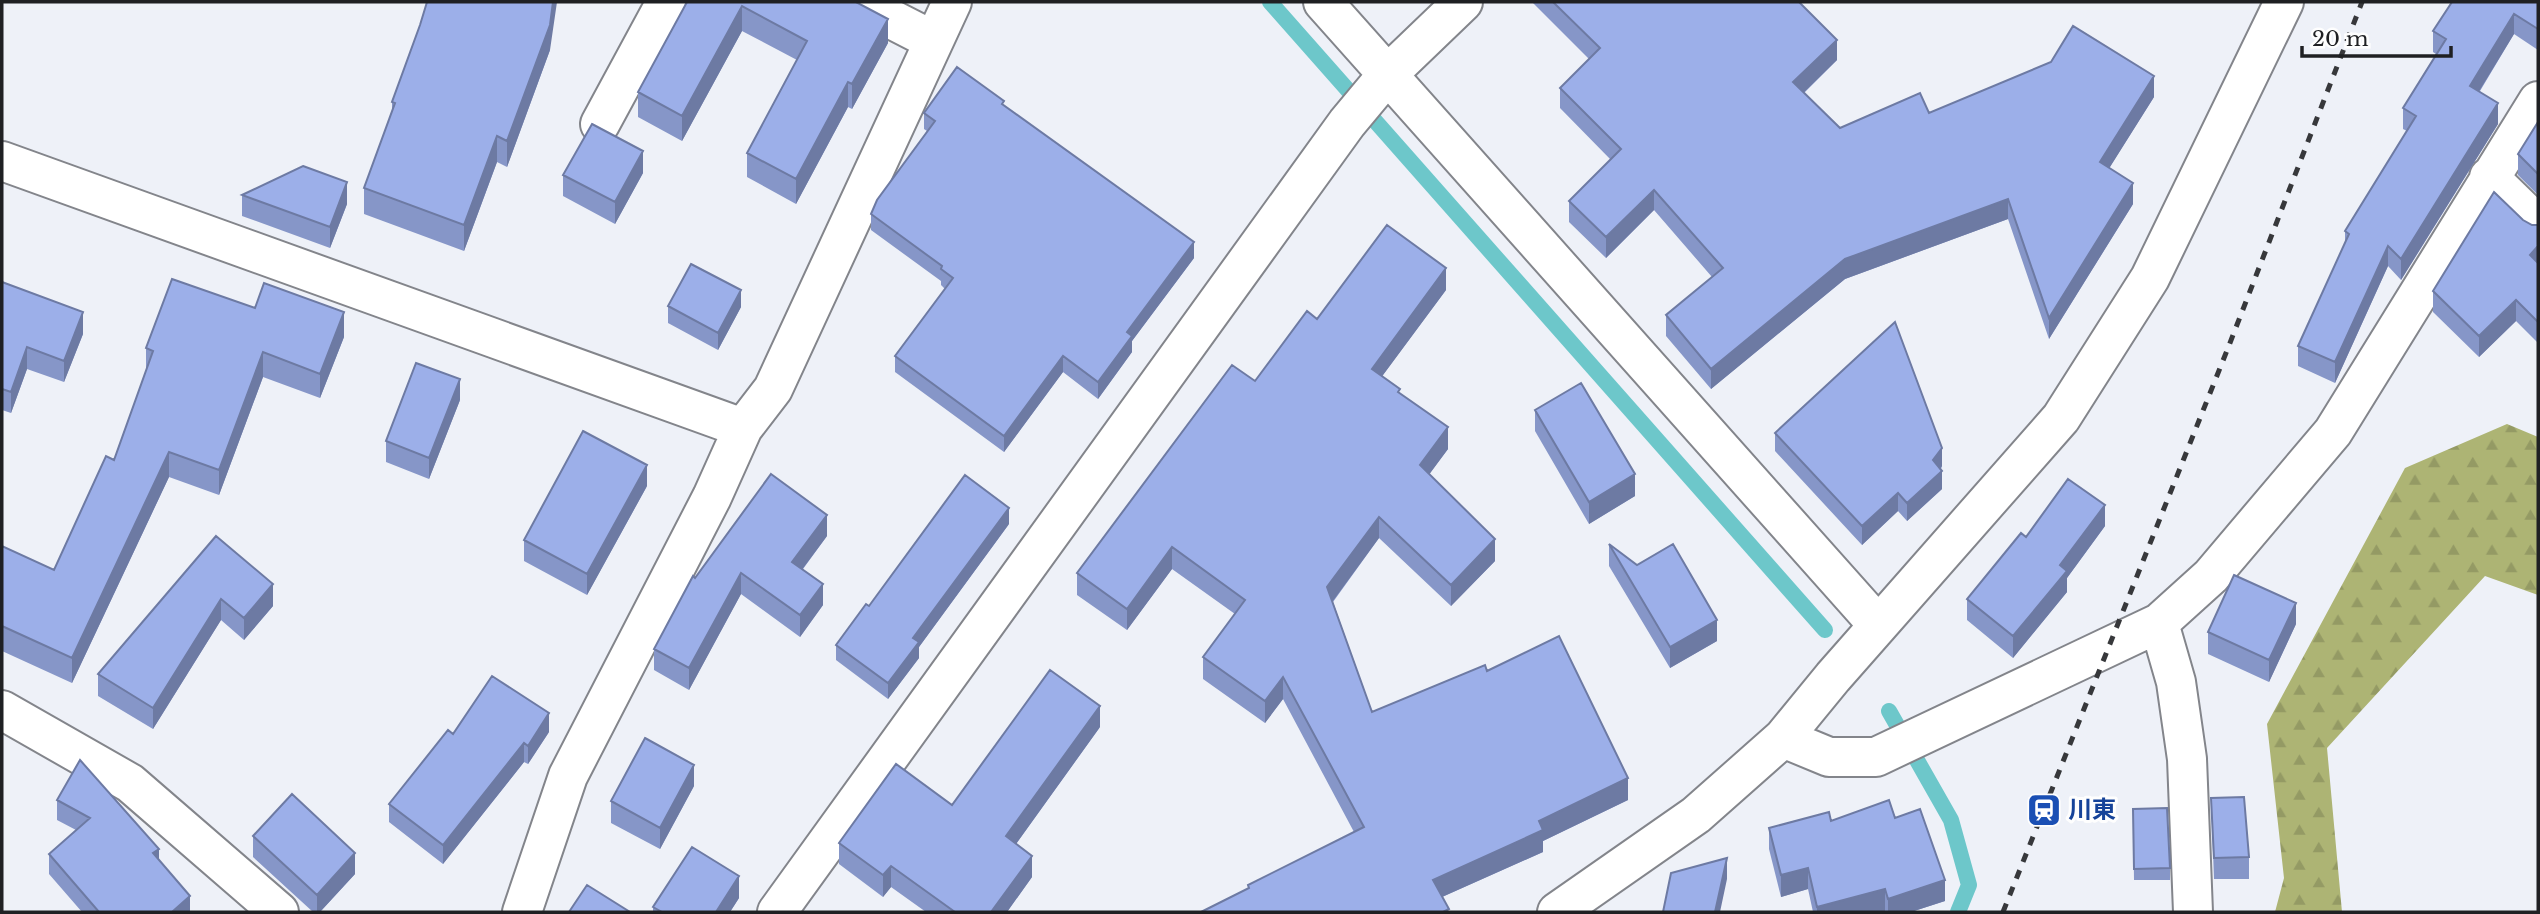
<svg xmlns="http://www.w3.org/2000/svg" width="2540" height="914" font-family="'Libre Baskerville','Noto Sans JP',serif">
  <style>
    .forest { fill: url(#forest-firs) }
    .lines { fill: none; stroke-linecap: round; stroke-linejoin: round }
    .stream { stroke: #6dc7ca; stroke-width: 16 }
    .minor-casing { stroke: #83858b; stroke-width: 42 }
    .minor { stroke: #fff; stroke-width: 38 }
    .rail { stroke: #37383b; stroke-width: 5; stroke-dasharray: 9 9; stroke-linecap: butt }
    .wall { fill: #8696c8 }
    .shaded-wall { fill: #6d7aa3 }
    .building { fill: #9cafe9; stroke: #6d7aa3; stroke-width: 2 }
    .labels { text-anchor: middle; stroke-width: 6; stroke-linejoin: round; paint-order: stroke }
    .transit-label { font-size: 24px; font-weight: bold; fill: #164399; stroke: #fefefe; text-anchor: start }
  </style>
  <defs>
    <pattern id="forest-firs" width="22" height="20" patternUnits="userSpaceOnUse" patternTransform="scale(1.75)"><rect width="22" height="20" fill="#adb474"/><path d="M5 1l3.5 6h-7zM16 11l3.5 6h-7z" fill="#949a64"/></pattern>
  </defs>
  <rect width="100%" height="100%" fill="#eef1f8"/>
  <path class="forest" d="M2507,424L2538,437V595L2485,576L2327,748L2342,912H2275L2284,878L2267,724L2405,468Z"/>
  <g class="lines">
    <path class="stream" d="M1270,2L1825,630
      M1889,711L1951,820L1969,885L1958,912"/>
    <g class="minor-casing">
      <path id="minor" d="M858,2L934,41
        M1323,2L1878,625
        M600,124L666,2
        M2,161L743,428
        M2489,177L2538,225
        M2159,623L2176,682L2187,759L2193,912
        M2,710L130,783L279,912
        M1783,738L1829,757H1876L2159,623L2211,576L2333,432L2538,101
        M522,912L568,776L712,497L743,428L773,389L952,2
        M777,912L1347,123L1387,75L1463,2
        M1557,912L1696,815L1783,738L1833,677L2061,418L2150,278L2284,2"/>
    </g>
    <use href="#minor" class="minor"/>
    <path class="rail" d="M2003,912L2228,348L2362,2"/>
  </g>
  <path class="wall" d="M687,2H856L888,43L852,109L848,107L796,204L747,177V153L797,60L742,31L682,141L638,117V92Z
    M1532,2H1799L1837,60L1804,93L1840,128L1929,113L2154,97L2109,168L2133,204L2049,339L2008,219L1845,279L1711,389L1666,336V315L1712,277L1654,210L1606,258L1569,222V201L1611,160L1560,108V88L1589,59Z
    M2538,2V50L2514,34L2480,91L2498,124L2401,280L2388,266L2335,383L2298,366V346L2345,243V231L2407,131L2403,129V108L2436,54L2433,52V31Z
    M550,50L507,167L497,162L464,251L364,214V188L392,111V102Z
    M1004,106L1194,258L1132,341V352L1098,399L1063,372L1004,452L895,372V356L945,289L941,285V281L871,230V214L927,131L924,129V113Z
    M2538,122V195L2518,175V154Z
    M643,173L615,224L563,196V175Z
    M242,195L347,204L330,248L242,216Z
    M2523,220L2532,225H2538V343L2516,321L2479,357L2433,312V291Z
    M2,282L83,334L64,382L27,369L11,413L2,410Z
    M1446,290L1382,376L1400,393L1448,449L1429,474L1495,561L1451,606L1379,538L1333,602L1372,712L1487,671L1628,800L1543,841V852L1442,897L1449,912L1248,889V885L1354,832L1283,699L1265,723L1203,679V657L1235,614L1172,569L1127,630L1077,595V573L1255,381L1317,319Z
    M668,306L741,307L718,350L668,323Z
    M255,308L344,337L320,398L263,377L219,495L169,477L72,683L2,651V546L54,570L114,460L146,373V348Z
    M460,400L429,479L386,462V441Z
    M1535,410L1635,496L1589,524L1535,431Z
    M1775,433L1942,466L1941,469L1942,489L1907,521L1898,511L1862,545L1775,451Z
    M647,486L587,595L524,561V540Z
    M1009,524L919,647V658L888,699L836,660V645L869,606Z
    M2105,526L2067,578V592L2013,658L1967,620V599L2026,537Z
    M216,536L273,606L244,640L221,620L153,729L98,696V674Z
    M827,536L803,569L823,605L800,637L741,594L689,690L654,670V649L695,578Z
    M1609,544L1637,565L1717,641L1670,668L1609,566Z
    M2296,624L2269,682L2208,654V632Z
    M1100,727L1016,844L1032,877L1007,912H926L891,887L883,897L839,864V843L952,805Z
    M549,732L528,764L524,762L443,864L389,822V804Z
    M80,760L159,860L190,912H82L49,874V854L76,830L57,820V800Z
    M694,786L660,849L611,823V801Z
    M2211,798L2249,857V879H2214Z
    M2133,809L2170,868V880H2134Z
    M1895,818L1945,901L1911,912H1886L1885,911L1878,912H1813L1808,889L1781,897L1769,849V828L1831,821Z
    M253,836L355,874L320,912H313L253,857Z
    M739,898L730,912H653V907Z"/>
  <path class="shaded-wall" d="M553,2H557L550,50L507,167V141Z
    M742,6V31L682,141V116Z
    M2514,14V34L2470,106V86Z
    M888,19V43L852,109V84Z
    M1837,40V60L1793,103V82Z
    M2154,76V97L2100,183V162Z
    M848,82V107L796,204V179Z
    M2498,103V124L2401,280V259Z
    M497,136V162L464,251V225Z
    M643,151V173L615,224V202Z
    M347,182V204L330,248V227Z
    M2133,183V204L2049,339V318Z
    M1654,190V210L1606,258V237Z
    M2008,199V219L1845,279L1711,389V369L1845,259Z
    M1194,242V258L1132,341V352L1098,399V382L1127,332Z
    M2388,246V266L2335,383V362Z
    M2538,246V267L2530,255Z
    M1446,268V290L1372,390V369Z
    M741,290V307L718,350V333Z
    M2516,300V321L2479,357V336Z
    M83,312V334L64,382V361Z
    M344,312V337L320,398V374Z
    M27,347V369L11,413V392Z
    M263,352V377L219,495V470Z
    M1063,356V372L1004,452V436Z
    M460,379V400L429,479V458Z
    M1448,427V449L1420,487V465Z
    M1942,448V466L1933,479V460Z
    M169,452V477L72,683V658Z
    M647,465V486L587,595V574Z
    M1942,471V489L1907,521V503Z
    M1635,474V496L1589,524V502Z
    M1898,493V511L1862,545V526Z
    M2105,505V526L2067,578V592L2013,658V636L2060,565Z
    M1009,508V524L919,647V658L888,699V683L913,638Z
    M827,515V536L792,583V562Z
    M1379,517V538L1327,609V587Z
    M1495,539V561L1451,606V585Z
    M1172,547V569L1127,630V609Z
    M741,573V594L689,690V668Z
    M273,584V606L244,640V618Z
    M823,584V605L800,637V615Z
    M221,599V620L153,729V708Z
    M2296,603V624L2269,682V660Z
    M1717,620V641L1670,668V647Z
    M1283,677V699L1265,723V701Z
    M1100,706V727L1006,858V836Z
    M549,713V732L528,764V746Z
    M524,743V762L443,864V845Z
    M694,765V786L660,849V828Z
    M1628,778V800L1543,841V852L1433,901V880L1539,821Z
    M159,849V869L153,853Z
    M355,853V874L320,912H317V895Z
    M1032,856V877L1007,912H991Z
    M1727,858V879L1720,912H1715Z
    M891,866V887L883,897V875Z
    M1808,868V889L1781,897V875Z
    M739,876V898L730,912H716Z
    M1945,880V901L1911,912H1888V899Z
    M1885,889V911L1878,912H1817V907Z
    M190,896V912H172Z"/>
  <path class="building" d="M427,2H553L550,25L507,141L497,136L464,225L364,188L395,103L392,102L420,25Z
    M687,2H856L888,19L852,84L848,82L796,179L747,153L807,41L742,6L682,116L638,92Z
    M1553,2H1799L1837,40L1793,82L1840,128L1920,93L1929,113L2051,62L2073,26L2154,76L2100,162L2133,183L2049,318L2008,199L1845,259L1711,369L1666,315L1723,268L1654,190L1606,237L1569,201L1621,149L1560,88L1600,48Z
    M2452,2H2538V29L2514,14L2470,86L2498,103L2401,259L2388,246L2335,362L2298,346L2349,234L2345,231L2416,116L2403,108L2446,39L2433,31Z
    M957,67L1004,101L1002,104L1194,242L1127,332L1132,336L1098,382L1063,356L1004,436L895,356L953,278L941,269L942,266L871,214L877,200L935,121L924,113Z
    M2538,122V174L2518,154Z
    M592,124L643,151L615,202L563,175Z
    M303,166L347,182L330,227L242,195Z
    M2494,192L2523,220L2532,225H2538V246L2530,255L2538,263V322L2516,300L2479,336L2433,291Z
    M1387,225L1446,268L1372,369L1400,389L1398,392L1448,427L1420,465L1495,539L1451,585L1379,517L1327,587L1372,712L1485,665L1487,671L1559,636L1628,778L1539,821L1543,830L1433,880L1449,909L1443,912H1201L1249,888L1248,885L1364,827L1283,677L1265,701L1203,657L1245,600L1172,547L1127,609L1077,573L1232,365L1255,381L1307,311L1317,319Z
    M691,264L741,290L718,333L668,306Z
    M172,279L255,308L264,283L344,312L320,374L263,352L219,470L169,452L72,658L2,626V546L54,570L106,456L114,460L153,351L146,348Z
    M2,282L83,312L64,361L27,347L11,392L2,389Z
    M1895,322L1942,448L1933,460L1942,471L1907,503L1898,493L1862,526L1775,433Z
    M416,363L460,379L429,458L386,441Z
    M1581,383L1635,474L1589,502L1535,410Z
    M583,431L647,465L587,574L524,540Z
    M771,474L827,515L792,562L823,584L800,615L741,573L689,668L654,649L693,576L695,578Z
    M965,475L1009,508L913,638L919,642L888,683L836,645L866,604L869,606Z
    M2068,479L2105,505L2060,565L2067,571L2013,636L1967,599L2021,533L2026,537Z
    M216,536L273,584L244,618L221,599L153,708L98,674Z
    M1609,544L1637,565L1673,544L1717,620L1670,647Z
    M2234,575L2296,603L2269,660L2208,632Z
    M1050,670L1100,706L1006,836L1032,856L991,912H955L891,866L883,875L839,843L896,764L952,805Z
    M492,676L549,713L528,746L524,743L443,845L389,804L448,730L453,734Z
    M645,738L694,765L660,828L611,801Z
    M80,760L159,849L153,853L190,896L172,912H99L49,854L90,818L57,800Z
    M292,794L355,853L317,895L253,836Z
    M2244,797L2249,857L2214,858L2211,798Z
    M1889,800L1895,818L1920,809L1945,880L1888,899L1885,889L1817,907L1808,868L1781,875L1769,828L1829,812L1831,821Z
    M2167,808L2170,868L2134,869L2133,809Z
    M692,847L739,876L716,912H662L653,907Z
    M1727,858L1715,912H1663L1671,873Z
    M587,885L630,912H569Z"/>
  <defs>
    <g id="station-square" transform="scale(1.75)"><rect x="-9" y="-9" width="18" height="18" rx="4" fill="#1a4fb4" stroke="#fefefe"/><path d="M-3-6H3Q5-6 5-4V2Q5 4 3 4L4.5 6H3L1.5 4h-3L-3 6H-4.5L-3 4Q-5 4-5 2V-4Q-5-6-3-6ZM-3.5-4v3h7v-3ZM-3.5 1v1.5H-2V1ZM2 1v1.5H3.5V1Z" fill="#fff"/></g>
  </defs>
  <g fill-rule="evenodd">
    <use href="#station-square" x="2044" y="810"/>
  </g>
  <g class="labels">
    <g class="transit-label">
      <text x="2068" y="818">川東</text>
    </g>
  </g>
  <rect width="2540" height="914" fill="none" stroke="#1f2023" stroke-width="7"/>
  <path d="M2302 46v10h149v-10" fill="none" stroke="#1f2023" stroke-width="3.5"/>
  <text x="2312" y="46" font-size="21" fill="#1f2023" stroke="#fefefe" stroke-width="5" paint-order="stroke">20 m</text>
</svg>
